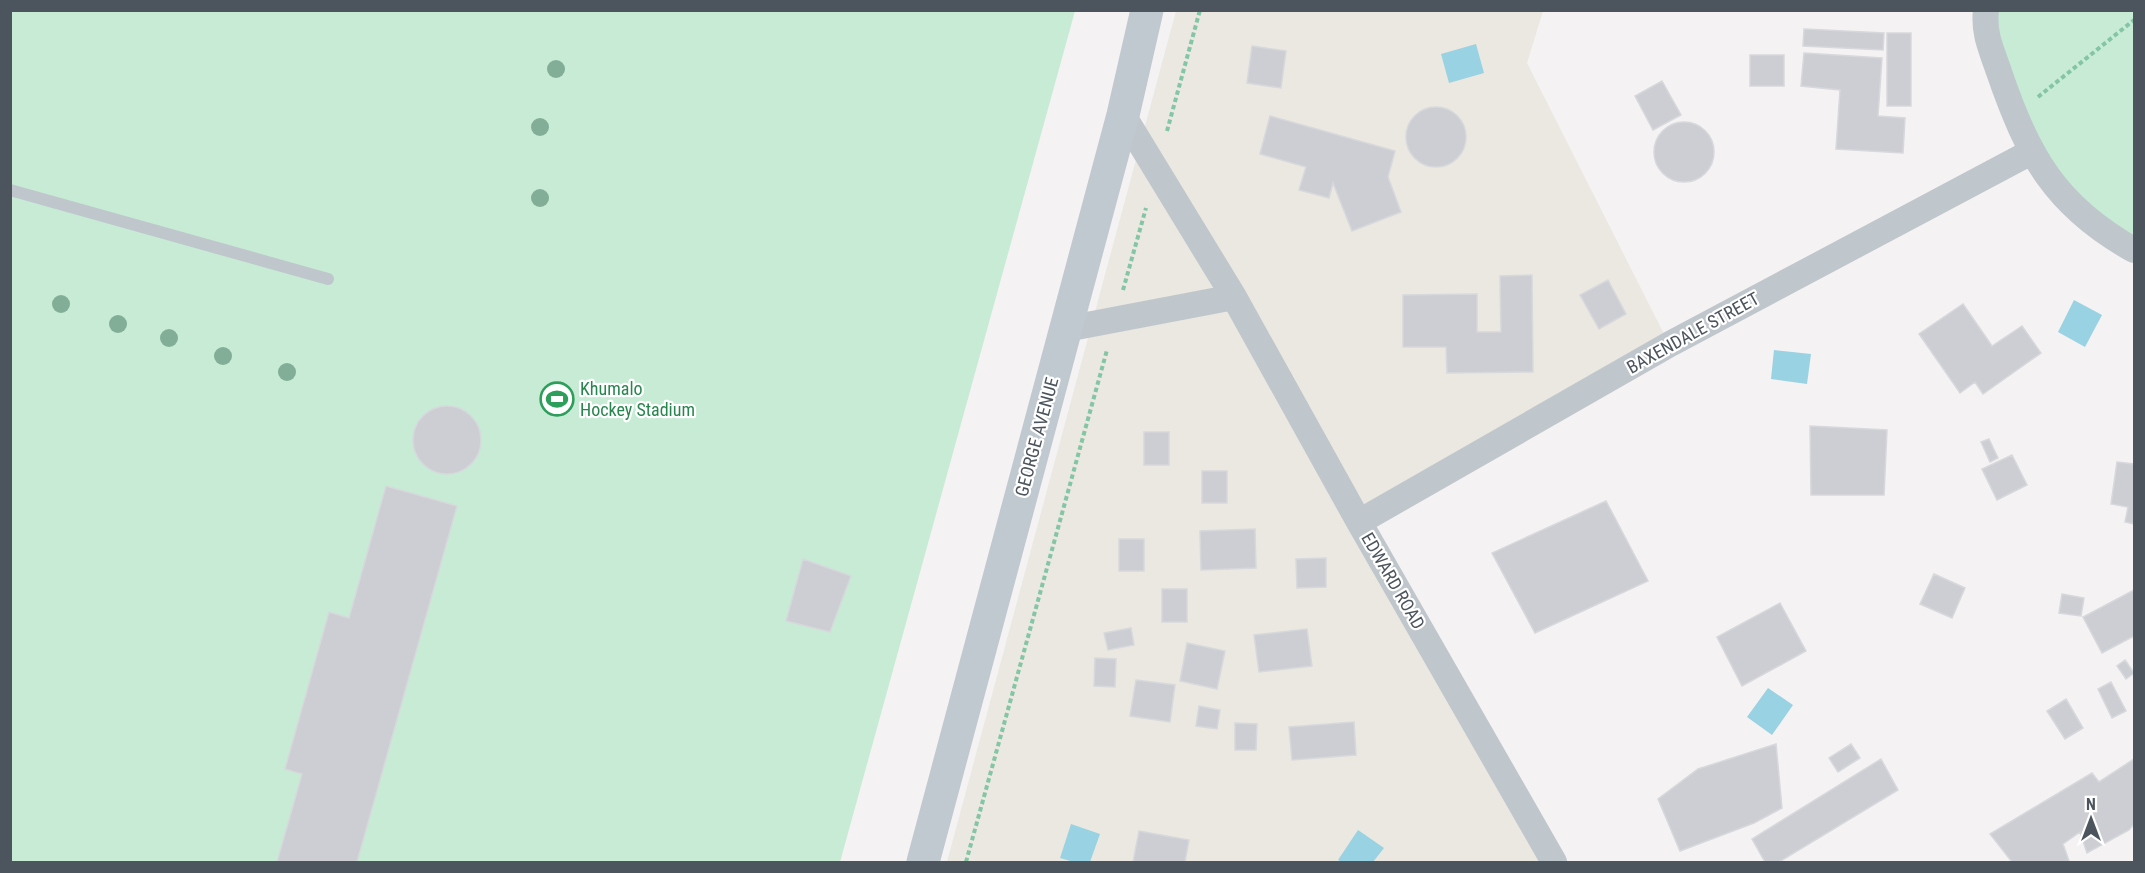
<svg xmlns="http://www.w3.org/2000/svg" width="2145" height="873" font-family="'Roboto Condensed',sans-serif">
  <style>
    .commercial { fill: #eae8e0 }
    .green { fill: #c7ebd5 }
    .water { fill: #99d2e2 }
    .building { fill: #cdced3; stroke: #d7d8dc; stroke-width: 1.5 }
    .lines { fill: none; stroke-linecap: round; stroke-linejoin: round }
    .path { stroke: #83c5a5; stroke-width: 4; stroke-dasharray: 4.5 3; stroke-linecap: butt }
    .service { stroke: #bfc6cc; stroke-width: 12 }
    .minor { stroke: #bfc6cc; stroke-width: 26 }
    .secondary { stroke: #c0c8d0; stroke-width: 33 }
    .tree { fill: #82ae98 }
    .labels { text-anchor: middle; stroke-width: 4.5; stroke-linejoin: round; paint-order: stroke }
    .street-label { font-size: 18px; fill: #4c545d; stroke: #fff }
    .leisure-label { font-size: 18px; fill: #27864d; stroke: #fff; text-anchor: start }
  </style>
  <rect width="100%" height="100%" fill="#f4f2f2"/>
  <path class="commercial" d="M1176,11H1543L1527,63L1668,342L1354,521L1549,862H947Z"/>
  <path class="green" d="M10,11H1075L840,862H11Z
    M1997,11H2134V235L2101,216L2059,179L2014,91L1996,18Z"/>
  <path class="water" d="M1476,44L1484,73L1449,83L1441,54Z
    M2074,300L2102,315L2085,347L2058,332Z
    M1774,350L1811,354L1807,384L1771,379Z
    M1768,688L1793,705L1772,735L1747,717Z
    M1071,824L1100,834L1090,862H1074L1060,858Z
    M1358,830L1384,848L1373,862H1342L1338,860Z"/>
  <path class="building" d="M1804,29L1884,33L1883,50L1803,46Z
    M1887,33H1911V106H1887Z
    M1252,46L1286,51L1281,88L1247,83Z
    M1804,53L1882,58L1878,116L1905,118L1903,153L1836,149L1840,90L1801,86Z
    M1750,55H1784V86H1750Z
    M1662,81L1681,115L1653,130L1635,96Z
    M1406 137a30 30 0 1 1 60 0a30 30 0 1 1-60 0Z
    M1270,116L1395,151L1388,177L1401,212L1352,231L1333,183L1329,198L1299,190L1306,167L1260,154Z
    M1654 152a30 30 0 1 1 60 0a30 30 0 1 1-60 0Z
    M1532,275L1533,372L1447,373L1446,347H1403V295L1477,294V332H1501L1500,276Z
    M1608,280L1626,314L1599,329L1580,295Z
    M1963,304L1992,346L2022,326L2041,353L1983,394L1975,382L1960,393L1919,334Z
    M413 440a34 34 0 1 1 68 0a34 34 0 1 1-68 0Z
    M1810,426L1887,430L1884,495H1811Z
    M1144,432H1169V465H1144Z
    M1989,439L1998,458L1990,462L1981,442Z
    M2012,455L2027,485L1997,500L1982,469Z
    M2117,462L2134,464V524L2125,522L2128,507L2111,504Z
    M1202,471H1227V503H1202Z
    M386,486L457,506L357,862H277L302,774L285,769L329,612L349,618Z
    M1606,501L1648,581L1535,633L1492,553Z
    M1255,529L1256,568L1201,570L1200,531Z
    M1119,539H1144V571H1119Z
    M1326,558V587L1297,588L1296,559Z
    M803,559L851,576L830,632L786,621Z
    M1934,574L1965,588L1952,618L1920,604Z
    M1162,589H1187V622H1162Z
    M2134,590V636L2102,653L2083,617Z
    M2062,594L2084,598L2081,616L2059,613Z
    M1780,603L1806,651L1742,686L1717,637Z
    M1131,628L1134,645L1108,650L1104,633Z
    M1307,629L1312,666L1259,672L1254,635Z
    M1187,643L1225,651L1217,689L1180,681Z
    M1095,658L1116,659L1115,687L1094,686Z
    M2125,660L2134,673L2126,679L2117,666Z
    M1136,680L1175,685L1170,722L1130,716Z
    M2111,682L2126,711L2112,718L2098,689Z
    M2066,699L2083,728L2065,739L2047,711Z
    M1199,706L1220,710L1217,729L1196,726Z
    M1354,722L1356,755L1292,760L1289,727Z
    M1235,723L1257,724L1256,750H1235Z
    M1776,744L1782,808L1754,823L1680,851L1658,799L1698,769Z
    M1851,744L1860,758L1838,772L1829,758Z
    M1881,759L1898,790L1779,862H1765L1752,839Z
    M2134,759V824L2129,830L2087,853L2080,832L2063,844L2069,861L2067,862H2012L1990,834L2092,773L2099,782Z
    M1139,831L1189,840L1185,862H1133Z"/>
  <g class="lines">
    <path class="path" d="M2038,97L2134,20
      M1167,131L1200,10
      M1123,290L1146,208
      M966,862L1107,350"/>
    <path class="service" d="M10,190L328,279"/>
    <path class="minor" d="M1986,10C1983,33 1992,51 1999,72C2028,156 2055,206 2134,250
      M1123,115L1234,297L1359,522L1554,862
      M1066,329L1234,297
      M1359,522L1670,344L2031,152"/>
    <path class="secondary" d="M923,862L1123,115L1147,10"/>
  </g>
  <g class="tree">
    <circle cx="556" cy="69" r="9"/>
    <circle cx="540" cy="127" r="9"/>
    <circle cx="540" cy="198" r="9"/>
    <circle cx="61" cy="304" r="9"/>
    <circle cx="118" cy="324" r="9"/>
    <circle cx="169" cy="338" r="9"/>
    <circle cx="223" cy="356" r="9"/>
    <circle cx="287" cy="372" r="9"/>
  </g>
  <defs>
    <g id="stadium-ring" transform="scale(1.725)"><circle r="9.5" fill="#fff" stroke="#2e9e5b" stroke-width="1.5"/><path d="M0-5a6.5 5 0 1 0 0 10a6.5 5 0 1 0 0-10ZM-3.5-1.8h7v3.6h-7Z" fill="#2e9e5b"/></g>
  </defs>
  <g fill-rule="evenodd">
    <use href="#stadium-ring" x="557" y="399"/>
  </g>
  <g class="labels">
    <g class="street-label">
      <text transform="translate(1693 333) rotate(-29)" y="6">BAXENDALE STREET</text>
      <text transform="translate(1037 437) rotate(-75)" y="6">GEORGE AVENUE</text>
      <text transform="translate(1393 581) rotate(60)" y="6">EDWARD ROAD</text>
    </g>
    <g class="leisure-label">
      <text x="580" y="395">Khumalo<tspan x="580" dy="21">Hockey Stadium</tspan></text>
    </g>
  </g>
  <rect width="2145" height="873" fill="none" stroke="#4c545d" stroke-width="24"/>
  <g transform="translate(2091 819)" stroke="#ffffff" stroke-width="4.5" paint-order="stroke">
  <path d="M0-4.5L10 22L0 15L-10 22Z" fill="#4c545d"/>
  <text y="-9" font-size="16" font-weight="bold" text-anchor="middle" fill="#4c545d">N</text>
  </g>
</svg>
